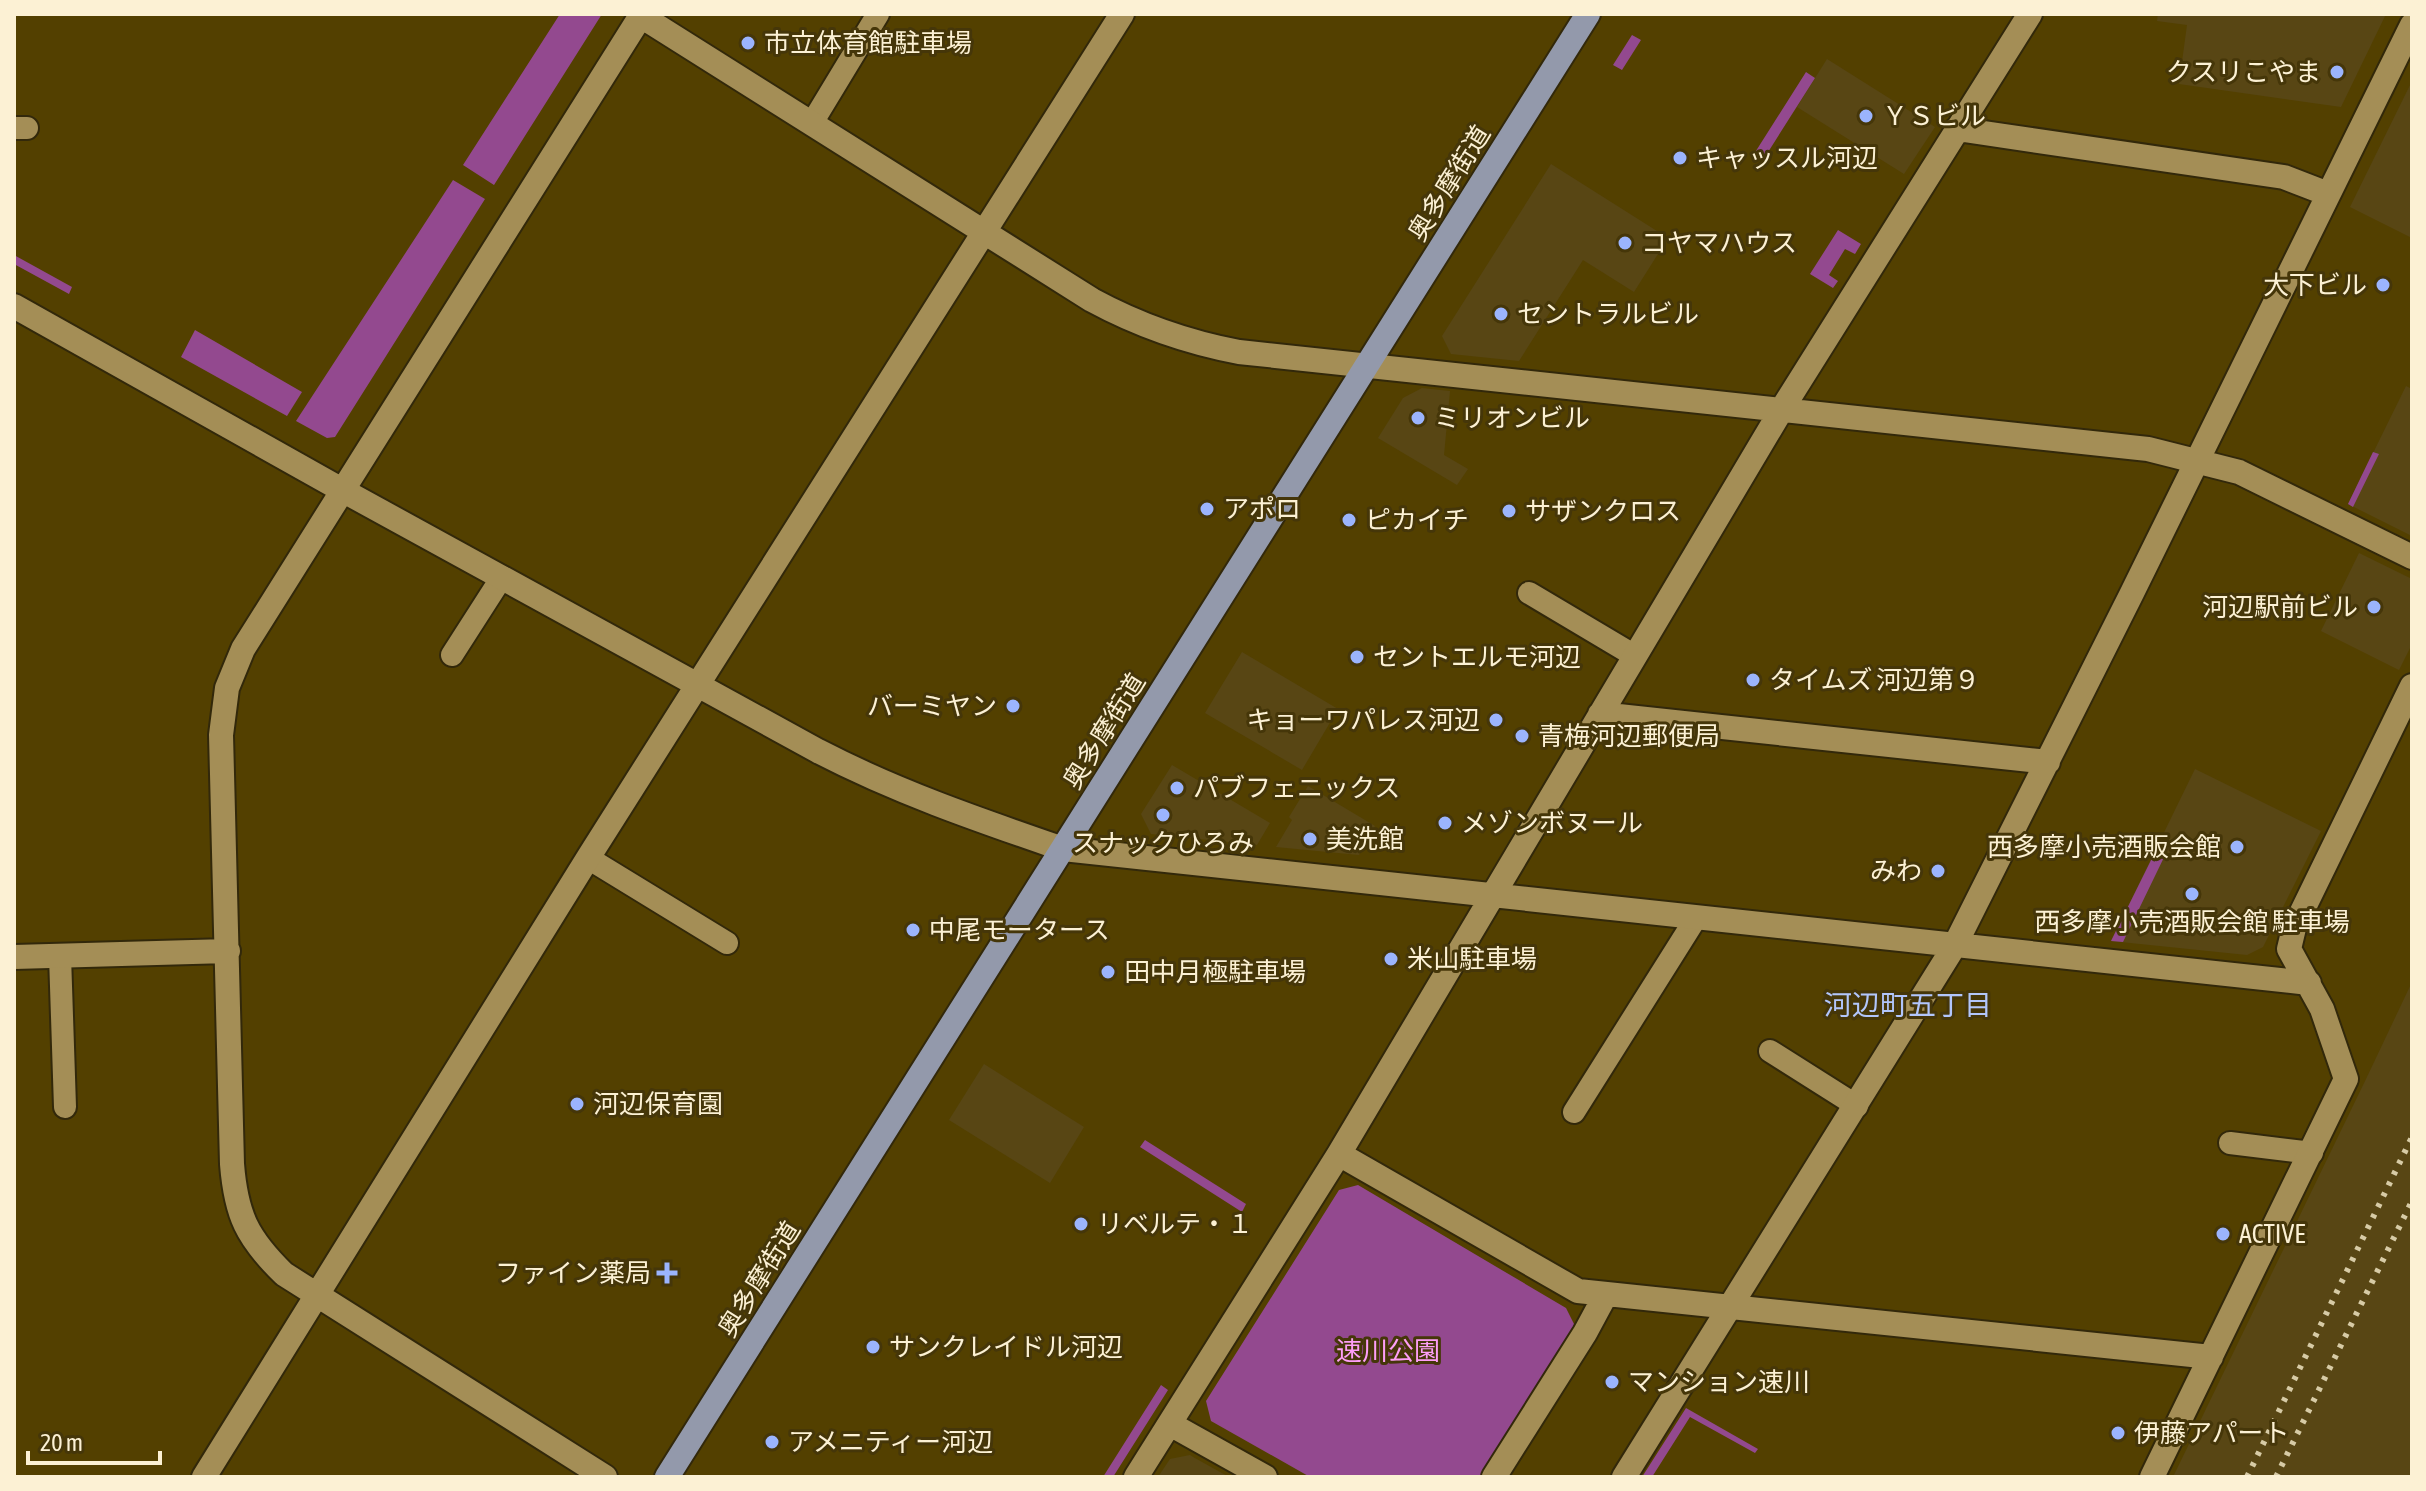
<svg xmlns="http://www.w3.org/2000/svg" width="2426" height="1491" font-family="'Asap Condensed','Noto Sans JP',sans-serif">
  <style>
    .built { fill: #584614 }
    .green { fill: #93498f }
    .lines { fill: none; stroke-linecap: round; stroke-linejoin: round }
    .lane-casing { stroke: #32280a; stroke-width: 26 }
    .street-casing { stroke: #32280a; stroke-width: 28 }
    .primary-casing { stroke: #32280a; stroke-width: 28 }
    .lane { stroke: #a48e56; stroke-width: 22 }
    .street { stroke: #a48e56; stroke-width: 24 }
    .primary { stroke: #9399ab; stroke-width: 24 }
    .rail { stroke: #d7cba6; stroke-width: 6; stroke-dasharray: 4 8; stroke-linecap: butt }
    .poi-dot { fill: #9bb4fd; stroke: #453609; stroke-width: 3 }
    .labels { text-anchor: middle; stroke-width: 6; stroke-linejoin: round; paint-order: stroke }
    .poi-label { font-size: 26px; fill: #fcf1d4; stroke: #453609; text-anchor: start }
    .street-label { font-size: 26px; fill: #fcf1d4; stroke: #453609 }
    .park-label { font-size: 26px; fill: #fd9ef7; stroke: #453609 }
    .neighbourhood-label { font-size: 28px; fill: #b2c6fc; stroke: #453609 }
  </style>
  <rect width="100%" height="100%" fill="#534000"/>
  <path class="built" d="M2158,14H2386L2341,107L2179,84L2187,25L2157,21Z
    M1827,59L1935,127L1904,174L1797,107Z
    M2412,81V238L2350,207Z
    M1551,164L1668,238L1634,292L1583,260L1519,361L1451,354L1442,336Z
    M2406,386L2412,389V536L2348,504Z
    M1422,388L1450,391L1444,455L1468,469L1457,485L1378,438L1403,398Z
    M2359,553L2412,579V644L2399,670L2321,631Z
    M1242,652L1338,709L1302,770L1205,713Z
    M1172,765L1270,823L1257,845L1151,834L1141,814Z
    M2195,769L2321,831L2263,947L2247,955L2111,941Z
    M1308,786L1375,826L1359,855L1276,847L1292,820L1289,817Z
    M2412,982V1477H2173L2367,1077Z
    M984,1064L1084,1127L1050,1183L949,1120Z
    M1190,1455L1193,1457L1229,1477H1158L1170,1459Z"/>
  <path class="green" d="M560,14H602L494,185L463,165Z
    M1632,35L1641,40L1622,70L1613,65Z
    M1806,72L1815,78L1763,160L1754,154Z
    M453,180L485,199L335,437L327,438L296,421Z
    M1838,230L1861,244L1855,254L1845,249L1829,275L1838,281L1833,288L1810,274Z
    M14,255L72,287L69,294L14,264Z
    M195,330L302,392L287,416L181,357Z
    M2373,452L2379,454L2353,507L2348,504Z
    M2160,842L2169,847L2123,942L2111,941Z
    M1145,1140L1246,1204L1242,1212L1140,1147Z
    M1358,1185L1566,1308L1576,1328L1481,1477H1310L1211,1421L1206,1401L1339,1190Z
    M1161,1385L1168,1390L1113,1477H1103Z
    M1686,1408L1758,1449L1755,1453L1690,1417L1652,1477H1642Z"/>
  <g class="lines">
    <g class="lane-casing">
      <path id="lane" d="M812,123L878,14
        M14,128H27
        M1529,593L1635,656
        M452,655L502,577
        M588,858L727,943
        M60,956L65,1107
        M1770,1051L1857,1106
        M1574,1112L1696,918
        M2230,1143L2312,1153"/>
    </g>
    <g class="street-casing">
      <path id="street" d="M641,16L1092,300C1140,326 1186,342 1239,352L2148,449L2239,472L2412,557
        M1957,129L2284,177L2328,194
        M14,306L342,490L818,751C897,792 979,820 1063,849L2309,983
        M1600,714L2048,762
        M14,957L228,951
        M1339,1154L1578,1291L2211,1357
        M1170,1424L1265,1477
        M204,1477L588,858L1122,14
        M605,1477L284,1274C247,1238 236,1215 232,1164L221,735L227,688L243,649L642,14
        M1136,1477L1339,1154L1782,409L2030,14
        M1494,1477L1585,1333L1606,1294
        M1624,1477L1955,945L2131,595L2412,25
        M2152,1477L2346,1079L2322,1009L2289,949L2294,928L2412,686"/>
    </g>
    <g class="primary-casing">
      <path id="primary" d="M667,1477L1588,14"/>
    </g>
    <use href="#lane" class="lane"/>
    <use href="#street" class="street"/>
    <use href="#primary" class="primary"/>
    <path class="rail" d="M2247,1477L2412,1137
      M2276,1477L2412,1201"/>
  </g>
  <g class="poi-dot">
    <circle cx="748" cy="43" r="8"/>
    <circle cx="2337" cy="72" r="8"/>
    <circle cx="1866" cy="116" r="8"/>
    <circle cx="1680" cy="158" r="8"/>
    <circle cx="1625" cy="243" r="8"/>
    <circle cx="2383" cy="285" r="8"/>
    <circle cx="1501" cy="314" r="8"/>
    <circle cx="1418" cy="418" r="8"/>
    <circle cx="1207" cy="509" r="8"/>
    <circle cx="1509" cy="511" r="8"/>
    <circle cx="1349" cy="520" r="8"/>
    <circle cx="2374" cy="607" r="8"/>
    <circle cx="1357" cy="657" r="8"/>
    <circle cx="1753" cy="680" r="8"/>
    <circle cx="1013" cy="706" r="8"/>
    <circle cx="1496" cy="720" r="8"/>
    <circle cx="1522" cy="736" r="8"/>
    <circle cx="1177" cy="788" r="8"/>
    <circle cx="1163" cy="815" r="8"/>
    <circle cx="1445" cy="823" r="8"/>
    <circle cx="1310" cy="839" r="8"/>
    <circle cx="2237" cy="847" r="8"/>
    <circle cx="1938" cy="871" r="8"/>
    <circle cx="2192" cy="894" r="8"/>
    <circle cx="913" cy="930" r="8"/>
    <circle cx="1391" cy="959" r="8"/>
    <circle cx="1108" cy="972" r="8"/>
    <circle cx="577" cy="1104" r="8"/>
    <circle cx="1081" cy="1224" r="8"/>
    <circle cx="2223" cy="1234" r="8"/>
    <path d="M663 1261h8v8h8v8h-8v8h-8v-8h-8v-8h8z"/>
    <circle cx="873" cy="1347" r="8"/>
    <circle cx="1612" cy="1382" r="8"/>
    <circle cx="2118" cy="1433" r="8"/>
    <circle cx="772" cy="1442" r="8"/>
  </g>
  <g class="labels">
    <g class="poi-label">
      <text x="764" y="52">市立体育館駐車場</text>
      <text x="2321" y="81" text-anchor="end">クスリこやま</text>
      <text x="1882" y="125">ＹＳビル</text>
      <text x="1696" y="167">キャッスル河辺</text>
      <text x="1641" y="252">コヤマハウス</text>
      <text x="2367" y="294" text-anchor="end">大下ビル</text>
      <text x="1517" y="323">セントラルビル</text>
      <text x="1434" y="427">ミリオンビル</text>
      <text x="1223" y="518">アポロ</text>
      <text x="1525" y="520">サザンクロス</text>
      <text x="1365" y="529">ピカイチ</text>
      <text x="2358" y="616" text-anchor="end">河辺駅前ビル</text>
      <text x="1373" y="666">セントエルモ河辺</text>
      <text x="1769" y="689">タイムズ 河辺第９</text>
      <text x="997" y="715" text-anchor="end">バーミヤン</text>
      <text x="1480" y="729" text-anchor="end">キョーワパレス河辺</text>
      <text x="1538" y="745">青梅河辺郵便局</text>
      <text x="1193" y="797">パブフェニックス</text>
      <text x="1461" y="832">メゾンボヌール</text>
      <text x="1326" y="848">美洗館</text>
      <text x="1163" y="852" text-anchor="middle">スナックひろみ</text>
      <text x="2221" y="856" text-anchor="end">西多摩小売酒販会館</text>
      <text x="1922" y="880" text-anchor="end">みわ</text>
      <text x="2192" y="931" text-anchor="middle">西多摩小売酒販会館 駐車場</text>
      <text x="929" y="939">中尾モータース</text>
      <text x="1407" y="968">米山駐車場</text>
      <text x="1124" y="981">田中月極駐車場</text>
      <text x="593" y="1113">河辺保育園</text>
      <text x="1097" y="1233">リベルテ・１</text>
      <text x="2239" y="1243">ACTIVE</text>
      <text x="651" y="1282" text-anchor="end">ファイン薬局</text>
      <text x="889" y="1356">サンクレイドル河辺</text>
      <text x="1628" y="1391">マンション速川</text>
      <text x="2134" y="1442">伊藤アパート</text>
      <text x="788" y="1451">アメニティー河辺</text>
    </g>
    <g class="street-label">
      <text transform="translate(1449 183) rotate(-58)" y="9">奥多摩街道</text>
      <text transform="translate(1104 731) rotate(-58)" y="9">奥多摩街道</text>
      <text transform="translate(759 1279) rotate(-58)" y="9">奥多摩街道</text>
    </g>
    <g class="park-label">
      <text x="1388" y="1360">速川公園</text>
    </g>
    <g class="neighbourhood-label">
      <text x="1908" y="1015">河辺町五丁目</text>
    </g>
  </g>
  <rect width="2426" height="1491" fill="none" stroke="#fcf1d4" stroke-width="32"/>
  <path d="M28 1451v12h132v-12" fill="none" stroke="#fcf1d4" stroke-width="4"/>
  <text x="40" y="1451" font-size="24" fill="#fcf1d4" stroke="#453609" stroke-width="6" paint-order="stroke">20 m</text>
</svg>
